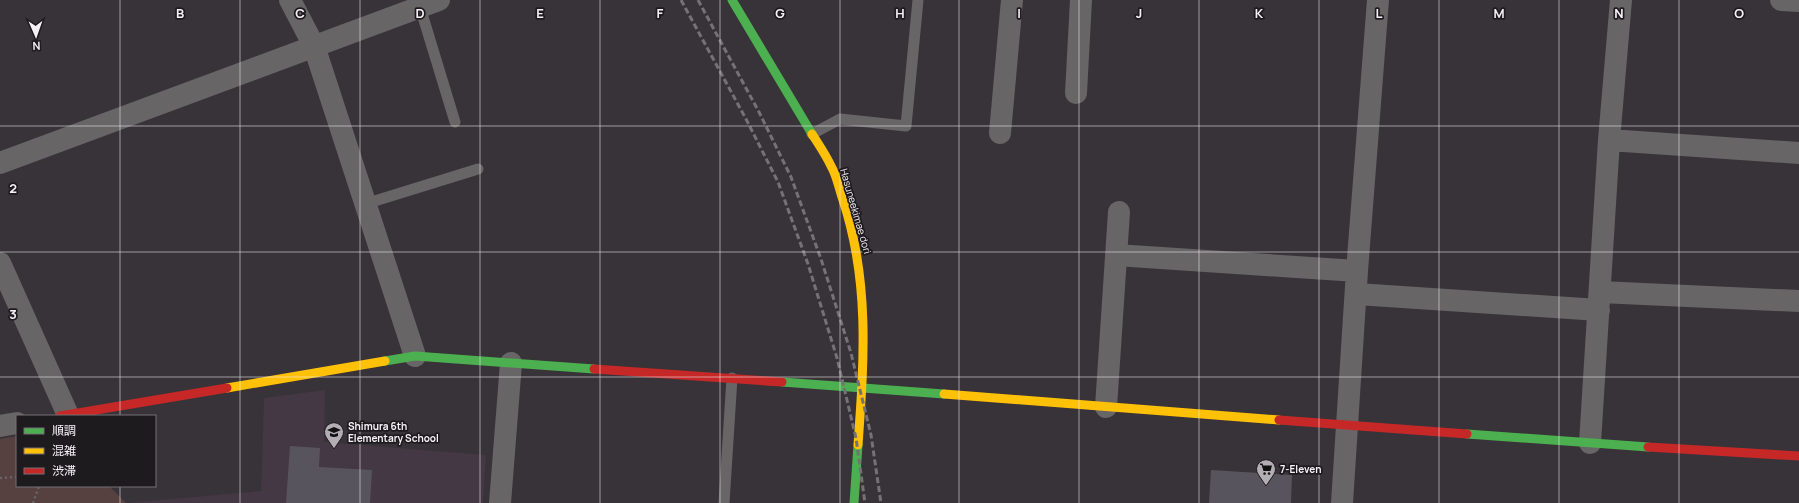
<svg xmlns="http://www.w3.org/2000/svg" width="1799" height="503" font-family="Manrope,'Noto Sans JP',sans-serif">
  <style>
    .built { fill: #433843 }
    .green { fill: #574040 }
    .building { fill: #58545d }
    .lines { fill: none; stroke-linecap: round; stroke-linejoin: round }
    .path { stroke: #676567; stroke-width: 2.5; stroke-dasharray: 2 3; stroke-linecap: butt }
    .lane { stroke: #676566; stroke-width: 11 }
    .street { stroke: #676566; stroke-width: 22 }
    .fast { stroke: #4caf50; stroke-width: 9 }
    .slow { stroke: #ffc107; stroke-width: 9 }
    .jam { stroke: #c62828; stroke-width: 9 }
    .rail { stroke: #747274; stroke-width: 3; stroke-dasharray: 6 3; stroke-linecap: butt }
    .grid { fill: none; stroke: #f6f1f6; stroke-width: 1; stroke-opacity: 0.55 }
    .labels { text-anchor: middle; stroke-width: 3.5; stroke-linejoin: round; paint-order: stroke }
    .street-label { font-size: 10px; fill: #f6f1f6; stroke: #1e1b1e }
    .poi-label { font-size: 10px; font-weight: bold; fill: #f6f1f6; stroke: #1e1b1e; text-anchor: start }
    .grid-label { font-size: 13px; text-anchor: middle; font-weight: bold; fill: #f6f1f6; stroke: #1e1b1e; stroke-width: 3.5; stroke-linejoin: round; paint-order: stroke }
  </style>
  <rect width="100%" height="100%" fill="#383338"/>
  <path class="built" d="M325,390L324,442L486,455L483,503H126L261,491L264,398Z"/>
  <path class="green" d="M17,436V486H109L126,503H0V439Z"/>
  <path class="building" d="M290,446L320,448L319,467L372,470L370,503H286Z
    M1211,470L1292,475L1291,503H1209Z"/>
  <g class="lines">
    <path class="path" d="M0,478L17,477
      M33,503L39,486"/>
    <path class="lane" d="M420,7L455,122
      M812,134L840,119L906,126L918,0
      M365,204L478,169
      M724,503L732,378"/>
    <path class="street" d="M290,0L314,46L415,356
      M1781,0L1799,1
      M1076,93L1081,0
      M1000,133L1012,0
      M1609,140L1799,153
      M0,163L439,0
      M1116,255L1357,271
      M0,263L68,415
      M1600,292L1799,301
      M1357,294L1599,310
      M1106,407L1119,212
      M0,426L17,423
      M1590,443L1609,140L1621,0
      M500,503L511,363
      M1342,503L1357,271L1378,0"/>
    <path class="fast" d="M732,0L812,134
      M385,361L415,356L594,369
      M782,382L944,394
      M1467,434L1648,447
      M854,503L858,445"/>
    <path class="slow" d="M812,134C819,145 826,155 831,166C837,176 839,189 843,200C870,282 864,361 858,445
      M227,388L385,361
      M944,394L1279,420"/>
    <path class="jam" d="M594,369L782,382
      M60,416L227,388
      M1279,420L1467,434
      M1648,447L1799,456"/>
    <path class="rail" d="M681,0L746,119L778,182L808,264L837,358L856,438L865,503
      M698,0L759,112L791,177L821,259L851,353L871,435L881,503"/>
  </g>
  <path class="grid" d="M120,0V416M240,0V503M360,0V503M480,0V503M600,0V503M720,0V503M840,0V503M959,0V503M1079,0V503M1199,0V503M1319,0V503M1439,0V503M1559,0V503M1679,0V503M0,126H1799M0,252H1799M0,377H1799M120,486V503"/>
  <defs>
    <g id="school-pin" transform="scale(1)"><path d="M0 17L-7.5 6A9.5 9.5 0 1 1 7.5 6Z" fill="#b4aeb4" stroke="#1e1b1e"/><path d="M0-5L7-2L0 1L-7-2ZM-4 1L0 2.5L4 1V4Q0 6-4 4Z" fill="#111"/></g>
    <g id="supermarket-pin" transform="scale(1)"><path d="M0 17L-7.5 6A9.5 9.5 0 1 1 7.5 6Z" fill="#b4aeb4" stroke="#1e1b1e"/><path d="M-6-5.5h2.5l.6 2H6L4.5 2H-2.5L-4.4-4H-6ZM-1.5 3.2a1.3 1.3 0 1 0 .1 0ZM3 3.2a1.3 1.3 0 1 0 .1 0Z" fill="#111"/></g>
  </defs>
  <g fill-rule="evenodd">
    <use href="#school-pin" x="334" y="432"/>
    <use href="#supermarket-pin" x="1266" y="469"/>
  </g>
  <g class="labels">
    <g class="street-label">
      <text transform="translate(856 211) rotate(74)" y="4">Hasuneekimae dori</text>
    </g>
    <g class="poi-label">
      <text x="348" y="430">Shimura 6th<tspan x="348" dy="12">Elementary School</tspan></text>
      <text x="1280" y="473">7-Eleven</text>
    </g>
  </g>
  <g class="grid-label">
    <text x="180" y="18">B</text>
    <text x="300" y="18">C</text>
    <text x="420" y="18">D</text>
    <text x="540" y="18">E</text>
    <text x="660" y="18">F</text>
    <text x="780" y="18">G</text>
    <text x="900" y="18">H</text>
    <text x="1019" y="18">I</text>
    <text x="1139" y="18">J</text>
    <text x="1259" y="18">K</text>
    <text x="1379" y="18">L</text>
    <text x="1499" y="18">M</text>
    <text x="1619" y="18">N</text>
    <text x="1739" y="18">O</text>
    <text x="13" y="193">2</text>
    <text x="13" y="319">3</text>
  </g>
  <rect x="16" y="415" width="140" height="72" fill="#1e1b1e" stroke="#747174"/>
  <rect x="24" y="428" width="20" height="6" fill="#4caf50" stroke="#747174"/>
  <text x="52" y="435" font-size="12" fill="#f6f1f6">順調</text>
  <rect x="24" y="448" width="20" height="6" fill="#ffc107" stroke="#747174"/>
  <text x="52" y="455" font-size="12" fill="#f6f1f6">混雑</text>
  <rect x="24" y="468" width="20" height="6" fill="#c62828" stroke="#747174"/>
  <text x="52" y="475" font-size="12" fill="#f6f1f6">渋滞</text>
  <g transform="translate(36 36) rotate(178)" stroke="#1e1b1e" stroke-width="3" paint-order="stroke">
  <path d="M0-3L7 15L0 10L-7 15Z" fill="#f6f1f6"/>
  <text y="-6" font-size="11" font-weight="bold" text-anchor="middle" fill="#f6f1f6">N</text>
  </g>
</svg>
